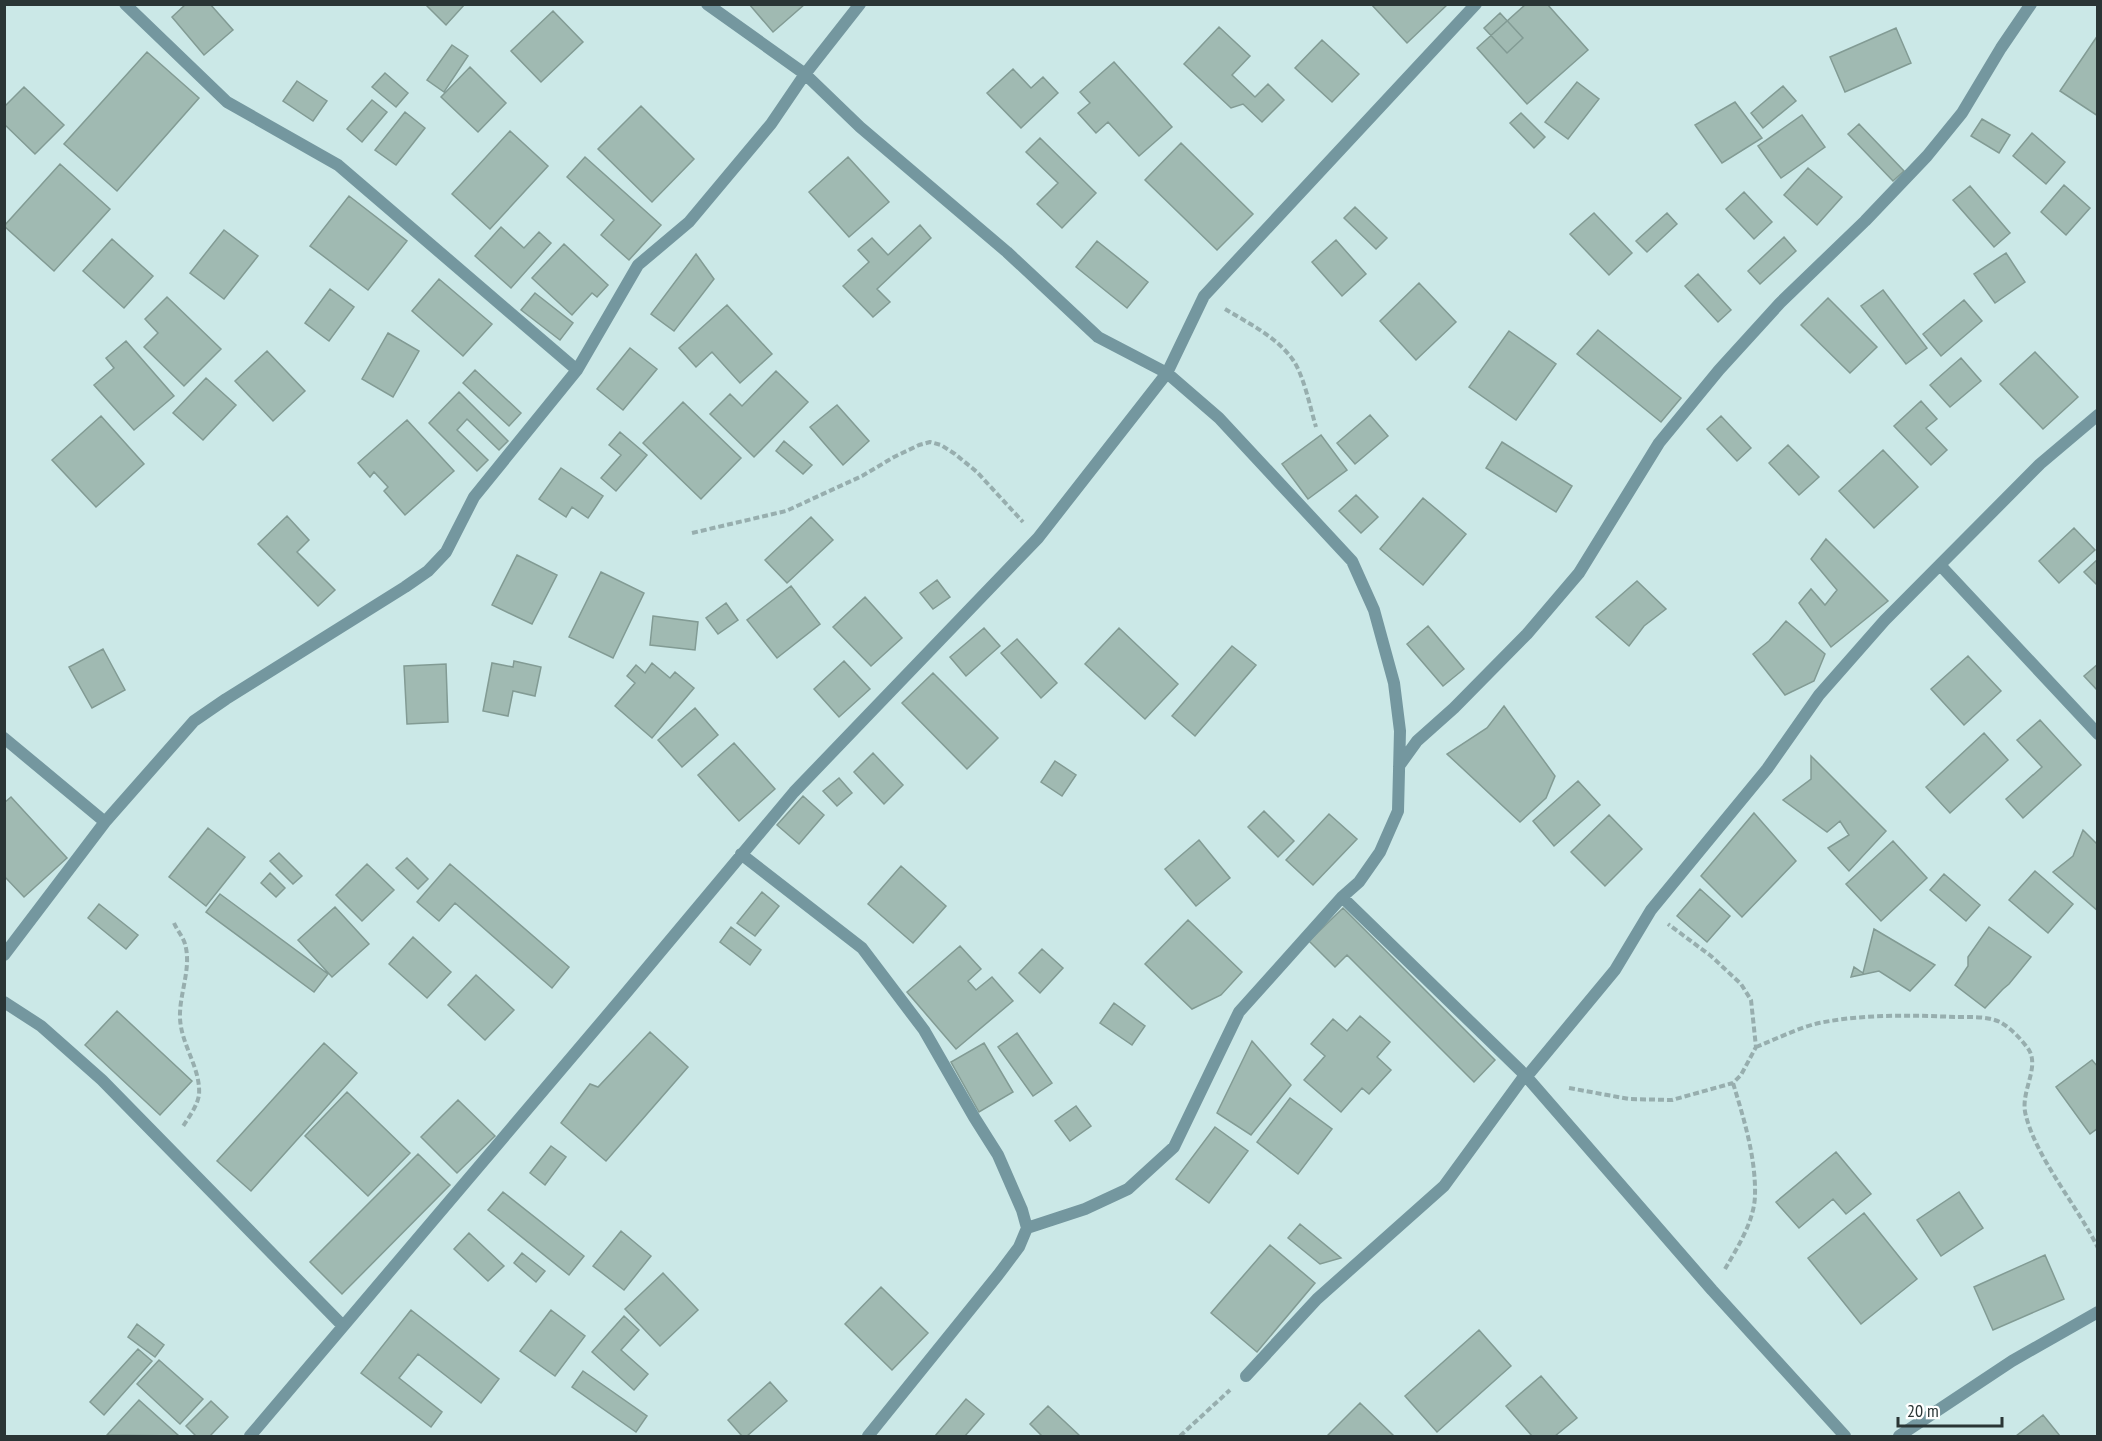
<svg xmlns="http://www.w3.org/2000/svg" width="2102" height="1441" font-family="'PT Sans Narrow',sans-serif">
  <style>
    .building { fill: #a0bab2; stroke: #829b94; stroke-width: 1.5 }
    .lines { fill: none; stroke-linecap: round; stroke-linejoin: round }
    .path { stroke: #97aeae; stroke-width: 4; stroke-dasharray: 6 3; stroke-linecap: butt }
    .minor { stroke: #74979f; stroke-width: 12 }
  </style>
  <rect width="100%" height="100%" fill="#cbe8e7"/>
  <path class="building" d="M186,4H210L233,30L204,55L172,17Z
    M425,4H465L446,25Z
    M749,4H805L773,32Z
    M1371,4H1448L1407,43Z
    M1526,4H1547L1588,50L1527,104L1477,48Z
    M553,11L583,42L541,82L511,51Z
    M1500,13L1523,38L1507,53L1484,28Z
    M1219,27L1250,56L1232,75L1255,97L1268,84L1284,100L1262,122L1243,104L1231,108L1184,64Z
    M1896,28L1911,63L1845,92L1830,57Z
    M2098,35V116L2060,91Z
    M1322,40L1359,74L1332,102L1295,68Z
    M452,45L468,56L444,92L427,80Z
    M147,52L199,98L117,191L64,144Z
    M1114,62L1172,127L1139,156L1108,122L1096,133L1078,113L1090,103L1080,92Z
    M470,67L506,103L478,132L441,97Z
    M1013,69L1031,88L1043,77L1058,93L1021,128L987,93Z
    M385,73L408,93L396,107L372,87Z
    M297,81L327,101L313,121L283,101Z
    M1577,82L1599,99L1568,139L1545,122Z
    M1783,86L1796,101L1763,128L1751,113Z
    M24,87L64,125L35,154L4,124V107Z
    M372,100L387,112L362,142L347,129Z
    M1735,102L1762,138L1722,163L1695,125Z
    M641,106L694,159L652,202L598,149Z
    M405,112L425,128L396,165L375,150Z
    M1521,113L1545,137L1534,148L1510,123Z
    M1802,115L1825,147L1781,178L1758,146Z
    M1982,119L2010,135L1999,153L1971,136Z
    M1859,124L1904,171L1893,181L1848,134Z
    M510,131L548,166L490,229L452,194Z
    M2032,133L2065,162L2046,184L2013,156Z
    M1040,138L1096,193L1062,228L1037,204L1058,183L1026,152Z
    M1181,143L1253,214L1217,250L1145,180Z
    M585,157L661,225L629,260L601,235L614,220L567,177Z
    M848,157L889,202L849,237L809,192Z
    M60,164L110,209L54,271L4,226Z
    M1808,168L1842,197L1817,225L1784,195Z
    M2064,185L2090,208L2066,235L2041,212Z
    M1970,186L2010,233L1994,247L1953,200Z
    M1744,192L1772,222L1754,239L1726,209Z
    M349,196L407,241L368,290L310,246Z
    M1355,207L1387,238L1376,249L1344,218Z
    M1594,213L1632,253L1609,275L1570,234Z
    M1667,213L1677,224L1647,252L1636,241Z
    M920,225L931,238L877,289L890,302L873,317L843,286L869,262L858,250L872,238L888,255Z
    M501,227L524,248L539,232L551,243L511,288L475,256Z
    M224,230L258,256L224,299L190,273Z
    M1784,237L1796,251L1760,284L1748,271Z
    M112,239L153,276L124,308L83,271Z
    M1336,240L1366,274L1342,296L1312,262Z
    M1097,241L1148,282L1127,308L1076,267Z
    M564,244L608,285L597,297L592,293L572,315L532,278Z
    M2006,253L2025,282L1995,303L1974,274Z
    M696,254L714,279L674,331L651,314Z
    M1698,274L1731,310L1718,322L1685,286Z
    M439,279L492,324L463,356L412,311Z
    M1419,283L1456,322L1416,360L1380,321Z
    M330,289L354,307L329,341L305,323Z
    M1883,290L1927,348L1906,364L1861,306Z
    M535,293L573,323L560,340L521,310Z
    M167,297L221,349L184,386L144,347L158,333L145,319Z
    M1828,298L1877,347L1850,373L1801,325Z
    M1964,300L1982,321L1941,356L1923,334Z
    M727,305L772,354L740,383L712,352L696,367L679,348Z
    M1598,330L1681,398L1661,422L1577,354Z
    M1509,331L1556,364L1516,420L1469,387Z
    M388,333L419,351L393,397L362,379Z
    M126,341L174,396L134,430L94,385L114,368L106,358Z
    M630,348L657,369L623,410L597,389Z
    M267,351L305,391L273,421L235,381Z
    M2035,352L2078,397L2043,429L2000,384Z
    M1961,358L1981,381L1950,407L1930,385Z
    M475,370L521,413L509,426L463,383Z
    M776,371L808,402L754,457L710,414L730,394L742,406Z
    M206,378L236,405L203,440L173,413Z
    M459,392L508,441L499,450L467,419L457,430L488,460L477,471L429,423Z
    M1921,401L1937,419L1926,428L1947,450L1931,465L1894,426Z
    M683,402L741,458L701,499L643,443Z
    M837,405L869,441L843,465L810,427Z
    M1370,415L1388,436L1355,464L1337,443Z
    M101,416L144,464L96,507L52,460Z
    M1721,416L1751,448L1737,461L1707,429Z
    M407,420L454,471L405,515L384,491L388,487L374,472L370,477L358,463Z
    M620,432L647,455L616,491L601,478L621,455L609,445Z
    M1321,435L1347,470L1308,499L1282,464Z
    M784,441L812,465L803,474L776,451Z
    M1502,442L1572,486L1556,512L1486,468Z
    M1788,445L1819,477L1799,495L1769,463Z
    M1883,450L1918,487L1874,528L1839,491Z
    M561,468L603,496L588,518L572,507L566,517L539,499Z
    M1356,495L1378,517L1361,533L1339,511Z
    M1423,498L1466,534L1423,585L1380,549Z
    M287,516L309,540L297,552L335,590L318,606L258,544Z
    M811,517L833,540L787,583L765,560Z
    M2074,528L2095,550L2059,583L2039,561Z
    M1826,539L1888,601L1831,647L1799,603L1811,589L1825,605L1837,590L1811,559Z
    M517,555L557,575L532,624L492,605Z
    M2098,559V586L2084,572Z
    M601,572L644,593L613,658L569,637Z
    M937,580L950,597L933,609L920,593Z
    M1637,581L1666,609L1644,626L1629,646L1596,617Z
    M791,586L820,624L777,658L747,620Z
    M865,597L902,638L871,666L833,627Z
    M726,603L738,620L718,634L706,618Z
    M653,616L698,622L695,650L650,645Z
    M1786,621L1825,654L1814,681L1785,695L1753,654L1769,641Z
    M1428,626L1464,669L1443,686L1407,644Z
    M984,628L1000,646L966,676L950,657Z
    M1119,628L1178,684L1145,719L1085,664Z
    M1017,639L1057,683L1041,698L1001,653Z
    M1232,646L1256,665L1195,736L1172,716Z
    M103,649L125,690L92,708L69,667Z
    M1968,656L2001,691L1964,725L1931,689Z
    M514,661L541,667L535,696L513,691L508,716L483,711L492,663L513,667Z
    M844,661L870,689L839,717L814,689Z
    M652,663L670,678L675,672L694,688L652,738L615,706L635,683L627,676L636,665L645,673Z
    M446,664L448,722L407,724L404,666Z
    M2098,664V691L2084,676Z
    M933,673L998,738L967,769L902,703Z
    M1504,706L1555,776L1546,798L1520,822L1447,754L1487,728Z
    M695,708L718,735L682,767L658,740Z
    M2040,720L2081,765L2023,818L2006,799L2042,767L2017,740Z
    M1984,733L2008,760L1950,813L1926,787Z
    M734,743L775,789L739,821L698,775Z
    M873,753L903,785L884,804L854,772Z
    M1811,756L1886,831L1849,871L1828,848L1849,835L1840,821L1827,832L1783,800L1811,779Z
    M1055,761L1076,775L1062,796L1041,782Z
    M839,778L852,793L837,806L823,791Z
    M1578,781L1600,805L1554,846L1533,821Z
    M803,796L824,815L799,844L777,825Z
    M11,797L67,858L24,897L4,876V803Z
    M1264,811L1294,841L1278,857L1248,827Z
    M1754,813L1796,861L1742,917L1701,876Z
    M1329,814L1357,839L1313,885L1286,860Z
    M1609,815L1642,849L1605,886L1571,852Z
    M208,828L245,857L206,906L169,877Z
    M2083,830L2098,845V911L2053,872L2073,856Z
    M1199,840L1230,878L1196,906L1165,869Z
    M1893,841L1927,878L1881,921L1846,884Z
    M279,853L302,876L293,884L270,861Z
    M407,858L428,879L418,889L396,868Z
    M367,864L394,890L362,921L336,895Z
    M450,864L569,967L552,988L455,903L439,921L417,902Z
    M901,866L946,906L913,943L868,904Z
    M2035,871L2073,904L2048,933L2009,900Z
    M270,873L285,888L276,897L261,883Z
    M1944,874L1980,905L1966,921L1930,890Z
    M1700,889L1730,916L1707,942L1677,916Z
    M762,892L779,906L755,936L737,923Z
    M220,894L328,974L314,992L206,912Z
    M99,904L138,935L126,949L88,918Z
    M335,907L369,944L332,977L298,940Z
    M1343,908L1495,1060L1474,1082L1347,955L1335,967L1309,941Z
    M1188,920L1242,972L1221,995L1192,1009L1145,964Z
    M731,927L761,950L750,965L720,942Z
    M1989,927L2031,957L2009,984L2003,989L1985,1008L1955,985L1968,966V957Z
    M1874,929L1935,965L1910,991L1879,971L1851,977L1854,967L1863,973Z
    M413,937L451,972L427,998L389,964Z
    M960,946L981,969L968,981L976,990L992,977L1013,1001L956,1049L907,992Z
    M1042,949L1063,968L1040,993L1019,973Z
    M476,975L514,1010L485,1040L448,1005Z
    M1114,1003L1145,1026L1132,1045L1100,1023Z
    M117,1011L192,1081L160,1115L85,1045Z
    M1360,1016L1390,1042L1377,1057L1391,1070L1369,1094L1362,1088L1341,1112L1304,1080L1325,1056L1311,1044L1333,1019L1347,1031Z
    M650,1032L688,1067L606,1161L561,1123L590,1084L598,1087Z
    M1017,1033L1052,1083L1033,1096L998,1047Z
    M1252,1041L1291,1085L1251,1135L1217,1113Z
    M324,1043L357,1073L251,1191L217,1161Z
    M984,1043L1013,1092L979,1112L951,1062Z
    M2092,1060L2098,1067V1128L2090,1134L2056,1087Z
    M347,1092L410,1153L368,1196L305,1136Z
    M1290,1098L1332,1129L1298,1174L1257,1142Z
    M458,1100L495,1136L457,1173L421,1137Z
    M1076,1106L1091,1126L1070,1141L1055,1121Z
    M1215,1127L1248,1151L1209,1203L1176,1179Z
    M551,1146L566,1157L545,1185L530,1173Z
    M1836,1152L1871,1194L1846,1214L1833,1199L1799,1228L1776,1202Z
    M418,1154L450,1185L342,1294L310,1262Z
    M503,1192L584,1256L569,1275L488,1210Z
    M1959,1192L1983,1228L1941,1256L1917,1220Z
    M1864,1213L1917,1279L1861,1324L1808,1258Z
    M1300,1224L1341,1258L1320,1264L1288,1238Z
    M621,1231L651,1256L624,1290L593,1266Z
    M469,1233L504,1266L488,1281L454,1249Z
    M1270,1245L1315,1283L1257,1352L1211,1313Z
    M522,1253L545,1271L536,1282L514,1263Z
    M2045,1255L2064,1299L1993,1330L1974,1287Z
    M663,1273L698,1310L660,1346L625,1309Z
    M881,1287L928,1333L892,1370L845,1324Z
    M411,1310L499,1379L481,1403L418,1354L399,1378L442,1412L431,1427L361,1373Z
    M551,1310L585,1336L555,1376L520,1351Z
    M624,1316L639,1330L621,1350L648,1374L634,1390L592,1352Z
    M137,1324L164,1345L155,1357L128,1337Z
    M1479,1330L1511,1366L1437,1432L1405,1396Z
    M138,1349L152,1361L104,1415L90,1402Z
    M159,1360L203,1399L180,1424L137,1384Z
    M583,1371L647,1416L636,1432L572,1387Z
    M1541,1376L1577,1418L1555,1436H1532L1506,1406Z
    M770,1382L787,1401L747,1436H742L728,1420Z
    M966,1399L984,1414L965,1436H935Z
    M139,1400L179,1436L107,1435Z
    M211,1401L228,1417L210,1436H196L186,1426Z
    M1360,1403L1394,1436H1330L1328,1435Z
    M1048,1406L1080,1436H1042L1030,1424Z
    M2043,1415L2060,1436H2016Z"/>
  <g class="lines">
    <path class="path" d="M1225,309C1248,323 1277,337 1293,360C1304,376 1310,407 1316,427
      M692,533L786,511L862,476L894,457L919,445L930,442L941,445L955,454L977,472L1023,522
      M174,923C177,930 183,937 185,944C192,968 179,994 180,1018C181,1045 201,1068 199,1095C197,1107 188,1118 182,1128
      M1756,1047C1776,1039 1798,1028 1819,1023C1864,1014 1910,1015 1955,1017C1969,1017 1987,1016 2000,1022C2011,1028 2022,1040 2029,1050C2040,1069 2019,1093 2026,1116C2037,1159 2078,1207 2098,1248
      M1569,1088L1629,1099L1672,1100L1733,1083L1741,1075L1756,1047L1751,1000L1741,984L1711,956L1668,924
      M1725,1269C1737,1248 1754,1222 1755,1196C1756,1158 1744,1119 1733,1083
      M1180,1436L1230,1390"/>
    <path class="minor" d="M125,4L227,102L338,165L577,370
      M707,4L805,74L860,127L1007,252L1098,337L1167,373L1219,418L1352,561L1374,610L1394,683L1400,731L1398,811L1380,852L1359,882L1342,897L1239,1012L1174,1147L1128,1189L1085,1209L1027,1228
      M1940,565L2098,734
      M4,738L105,822
      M1399,766L1417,741L1454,708L1527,634L1579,573L1659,443L1719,370L1780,303L1865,221L1927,156L1962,113L2001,48L2031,4
      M741,854L862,948L924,1030L974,1117L998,1155L1022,1210L1027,1228L1019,1247L998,1275L868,1436
      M1342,897L1525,1075L1712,1290L1845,1436
      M4,955L105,822L194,721L226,699L405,587L428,571L446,552L474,497L577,370L638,265L689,222L771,124L805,74L860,4
      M4,1002L41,1026L102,1080L343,1326
      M1246,1376L1317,1299L1444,1186L1525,1075H1528L1615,970L1651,910L1767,769L1819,695L1885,620L2040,464L2098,415
      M250,1436L626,993L794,792L1038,538L1167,373L1204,296L1476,4
      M1899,1436L2012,1361L2098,1312"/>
  </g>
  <rect width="2102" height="1441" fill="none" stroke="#2a3535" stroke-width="12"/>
  <path d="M1898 1417v9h104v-9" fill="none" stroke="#2a3535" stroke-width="3"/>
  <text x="1907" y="1417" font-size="18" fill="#2a3535" stroke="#ffffff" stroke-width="4.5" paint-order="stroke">20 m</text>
</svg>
